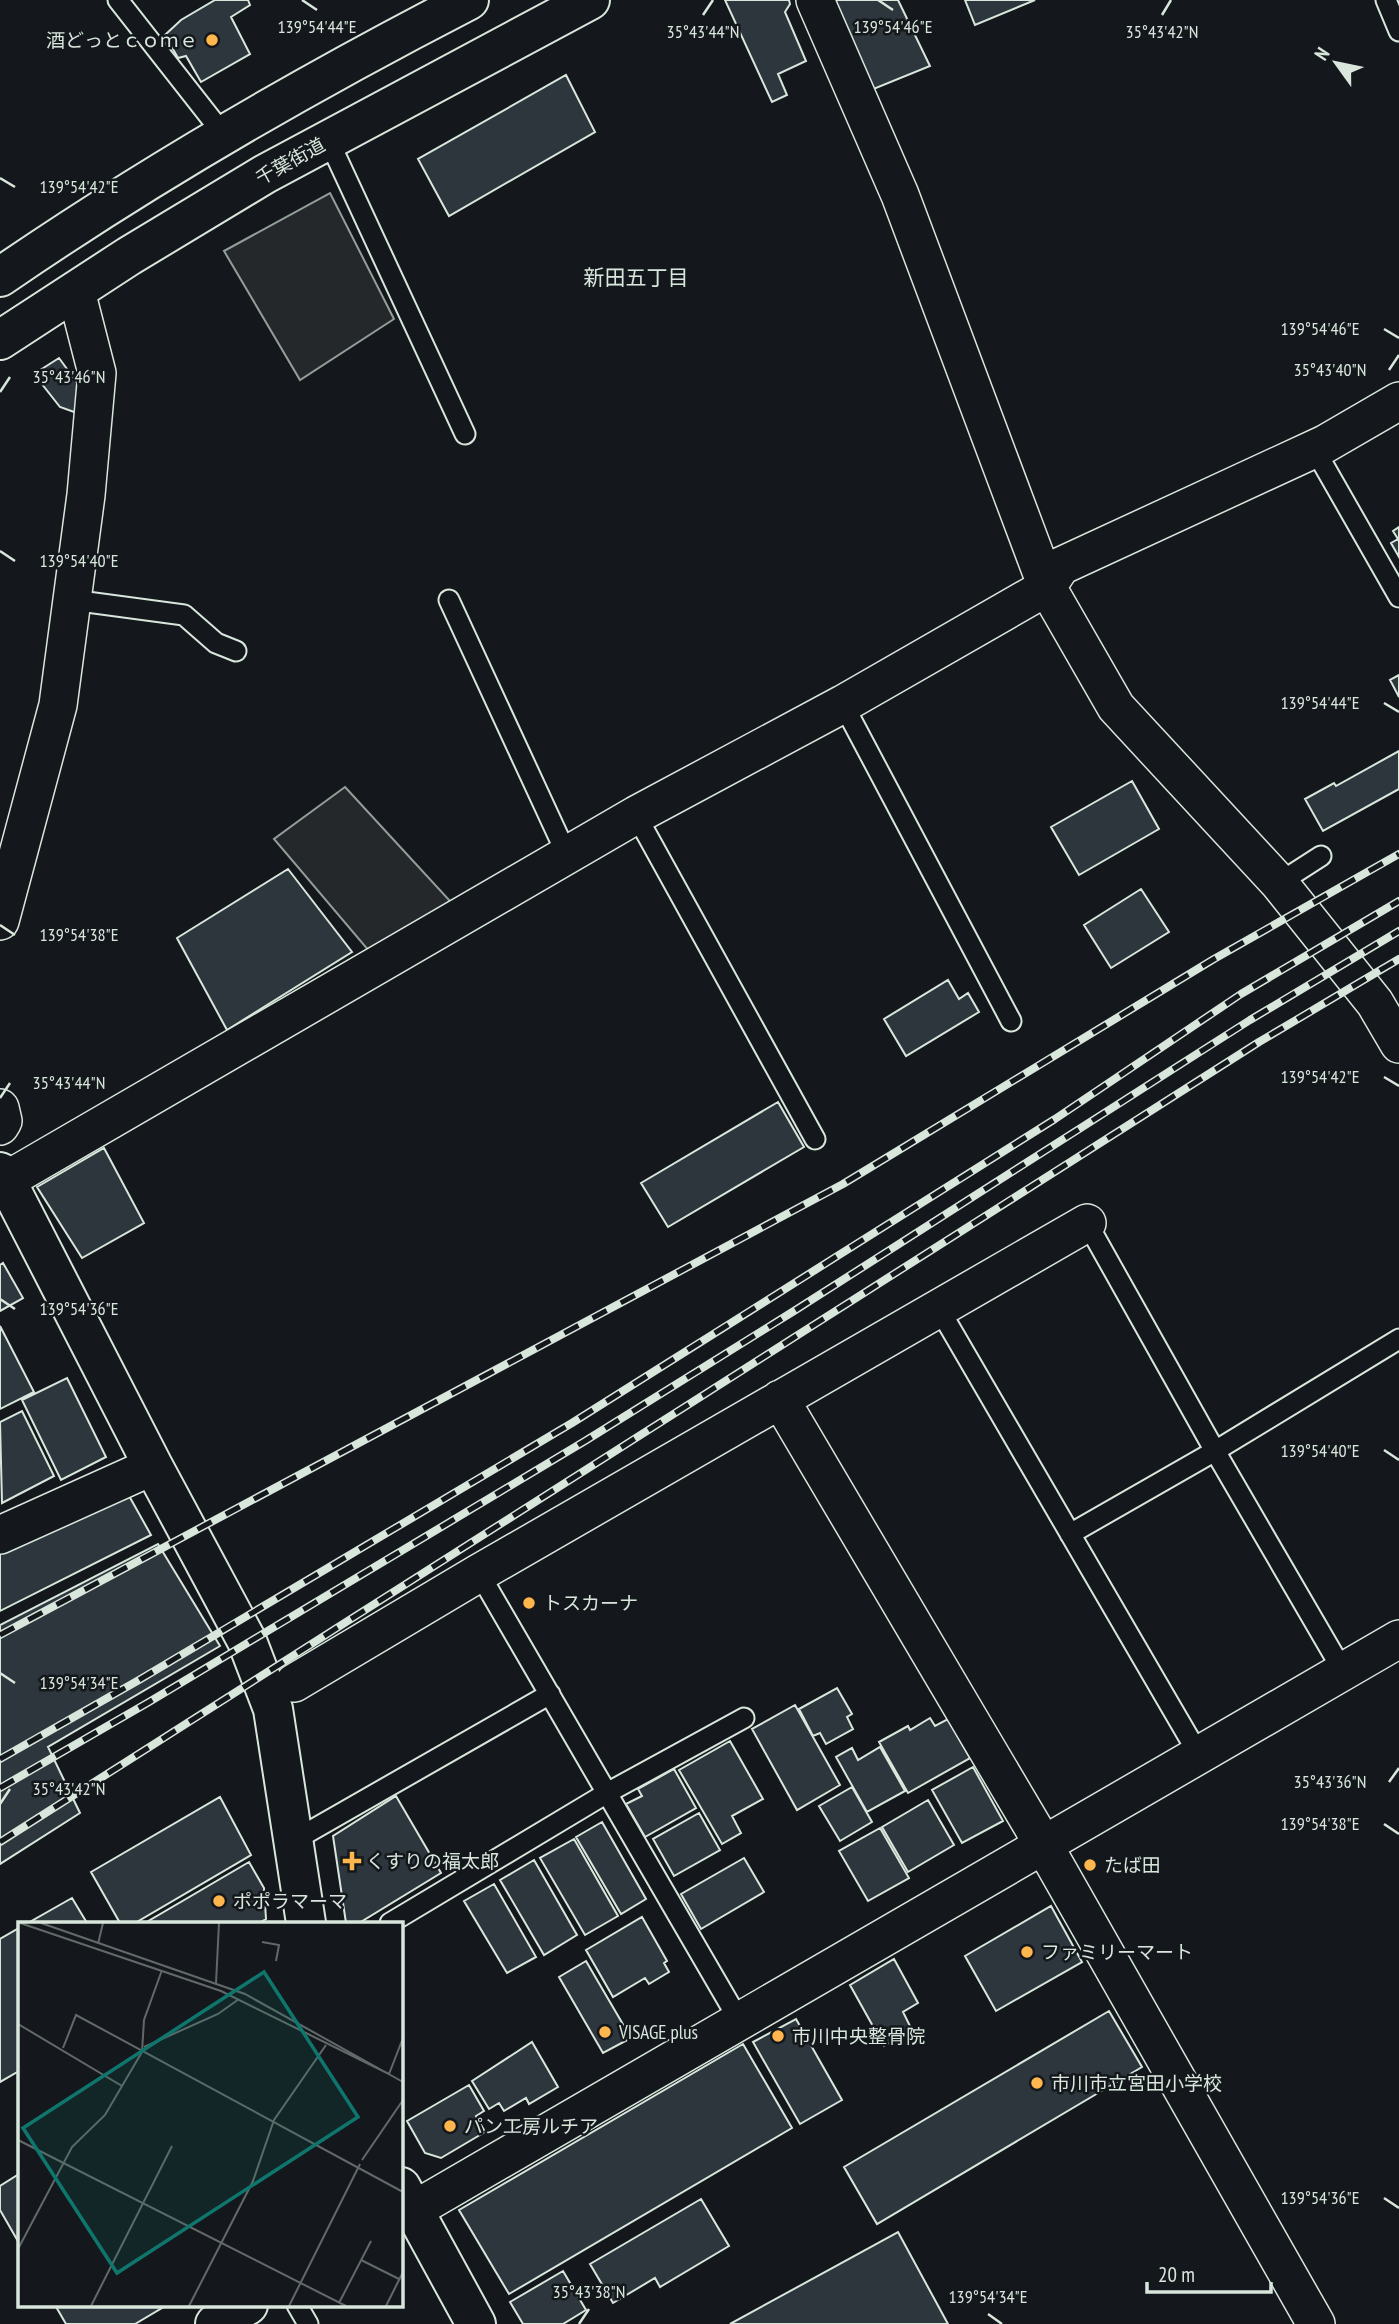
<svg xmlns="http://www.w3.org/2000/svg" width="1399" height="2324" font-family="'PT Sans Narrow','Noto Sans JP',sans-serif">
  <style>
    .parking { fill: #24282b; stroke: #939e99; stroke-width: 2 }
    .building { fill: #2c363c; stroke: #d8e6dc; stroke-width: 2 }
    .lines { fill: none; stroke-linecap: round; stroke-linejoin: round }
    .lane-casing { stroke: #d8e6dc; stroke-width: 23 }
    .street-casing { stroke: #d8e6dc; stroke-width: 40 }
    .secondary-casing { stroke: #d8e6dc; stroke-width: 42 }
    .highway-casing { stroke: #d8e6dc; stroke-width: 42 }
    .lane { stroke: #14181c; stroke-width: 19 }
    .street { stroke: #14181c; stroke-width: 37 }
    .secondary { stroke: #14181c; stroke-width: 38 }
    .highway { stroke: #14181c; stroke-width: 38 }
    .rail-casing { stroke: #d8e6dc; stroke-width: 8 }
    .rail { stroke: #14181c; stroke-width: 5; stroke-dasharray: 16; stroke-linecap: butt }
    .ticks { fill: none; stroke: #d8e6dc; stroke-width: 2.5 }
    .poi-dot { fill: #ffb74d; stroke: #14181c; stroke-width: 2.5 }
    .labels { text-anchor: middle; stroke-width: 5; stroke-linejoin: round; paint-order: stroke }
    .poi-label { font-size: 19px; fill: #d8e6dc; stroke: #14181c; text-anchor: start }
    .street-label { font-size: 19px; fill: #d8e6dc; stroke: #14181c }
    .neighbourhood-label { font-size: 21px; fill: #d8e6dc; stroke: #14181c }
    .inset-road { fill: none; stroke: #626a69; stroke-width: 2 }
    .view { fill: #0f766e; fill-opacity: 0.15; stroke: #0f766e; stroke-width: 3.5 }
    .inset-edge { fill: none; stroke: #d8e6dc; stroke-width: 3.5 }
    .ticks-label { font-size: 18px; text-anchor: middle; fill: #d8e6dc; stroke: #14181c; stroke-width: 5; stroke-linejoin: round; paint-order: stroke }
  </style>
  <rect width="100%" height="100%" fill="#14181c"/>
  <path class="parking" d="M330,193L394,319L300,380L224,251Z
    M345,787L450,901L369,951L274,839Z"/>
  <path class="building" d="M215,0H248L250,5L231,17L250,54L201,82L186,56L178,58L165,35L181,20Z
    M725,0H789L790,4L785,12L806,61L778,74L787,95L772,102Z
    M828,0H898L930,66L871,90Z
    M965,0H1035L975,25Z
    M566,75L595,132L449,216L418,159Z
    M59,358L78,384L77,413L60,407L34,374Z
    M1399,527V557L1391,543L1398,539L1393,531Z
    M1399,675V697L1390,680Z
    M1399,751V789L1323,831L1305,799L1334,783L1336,786Z
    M1132,781L1159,829L1079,875L1051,827Z
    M288,869L352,952L227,1030L177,938Z
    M1141,889L1169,932L1111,968L1084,925Z
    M948,980L959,999L968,993L979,1012L906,1056L884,1019Z
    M778,1102L804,1147L668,1227L641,1183Z
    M104,1148L144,1223L82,1258L37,1187Z
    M3,1263L23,1298L0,1311V1265Z
    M0,1326L34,1392L0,1409Z
    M67,1378L106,1457L61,1480L22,1400Z
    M22,1411L54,1476L2,1503L0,1422Z
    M128,1494L151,1535L0,1611V1551Z
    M158,1544L220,1646L48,1747L80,1813L0,1864V1625Z
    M837,1688L852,1714L847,1717L853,1729L826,1744L820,1733L813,1736L799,1709Z
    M795,1705L840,1785L797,1810L752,1729Z
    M930,1718L935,1726L948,1719L970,1758L908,1793L879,1742L908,1726L910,1730Z
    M730,1741L763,1799L732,1816L741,1833L722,1844L679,1770Z
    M880,1747L905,1791L867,1812L836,1757L852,1748L858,1760Z
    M973,1767L1003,1821L962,1843L932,1790Z
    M674,1769L696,1808L645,1837L626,1804L642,1796L638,1789Z
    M852,1787L872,1822L840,1841L819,1806Z
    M396,1796L441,1873L359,1923H346L333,1836Z
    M220,1797L251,1855L135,1923H120L91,1872Z
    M928,1800L954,1845L908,1872L882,1827Z
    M699,1813L720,1850L674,1876L653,1839Z
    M602,1822L646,1899L621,1914L576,1837Z
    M880,1828L909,1878L868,1901L839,1851Z
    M574,1839L618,1916L585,1935L540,1858Z
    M744,1858L764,1892L701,1929L681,1894Z
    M534,1860L577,1935L544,1955L500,1880Z
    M249,1862L264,1888L266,1919L259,1923H145Z
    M494,1884L536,1957L507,1973L464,1901Z
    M72,1898L87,1923H28Z
    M1051,1906L1082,1962L996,2011L965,1956Z
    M642,1917L667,1961L664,1963L669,1972L649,1984L645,1978L613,1997L586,1950Z
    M19,1928V2071L0,2082V1939Z
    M894,1959L918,2003L903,2012L912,2030L884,2046L850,1985Z
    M586,1961L631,2038L603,2053L559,1977Z
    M1109,2011L1142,2067L877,2224L844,2167Z
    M796,2019L842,2100L800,2124L753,2042Z
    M532,2042L558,2087L529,2104L526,2098L504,2111L499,2103L489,2109L472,2081Z
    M743,2044L792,2128L509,2294L459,2210Z
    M469,2085L484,2111L476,2116L485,2132L441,2158L425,2153L407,2121Z
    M19,2174V2243L0,2210V2186Z
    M701,2199L729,2246L660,2287L655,2278L613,2303L590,2264Z
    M898,2232L948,2324H730Z
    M563,2271L586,2310L563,2324H523L510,2302Z
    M55,2305H167L135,2324H66Z"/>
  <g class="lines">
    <g class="lane-casing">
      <path id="lane" d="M118,0L224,135
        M1386,0L1399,31
        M328,139L465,434
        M1315,450L1399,597
        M72,600L184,615L216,643L236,651
        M449,600L567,855
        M843,704L1011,1021
        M636,815L815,1139
        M1279,883L1321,856
        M1087,1223L1215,1451L1343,1671
        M938,1307L1199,1755
        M1070,1534L1215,1451L1399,1339
        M479,1573L740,2022
        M293,1841L550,1694
        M390,1923L607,1793L744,1718
        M297,2305L308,2324"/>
    </g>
    <g class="street-casing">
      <path id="street" d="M815,0L900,195L1047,587L1116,707L1279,883L1375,1003L1399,1044
        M0,921L58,705L86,495L97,373L76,291
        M0,1108L3,1121L0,1126
        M0,1184L636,815L843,704L1047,587L1061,566L1325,444L1399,401
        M780,1399L1043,1844L1316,2324
        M0,1535L153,1466
        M294,1683L479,1573L1087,1223
        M412,2211L1399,1639"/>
    </g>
    <g class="secondary-casing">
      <path id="secondary" d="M0,1172L6,1180L153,1466L247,1641L273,1709L306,1923
        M401,2187L476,2324
        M215,2324L248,2305"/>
    </g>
    <g class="highway-casing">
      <path id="highway" d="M0,277C150,174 308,83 469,0
        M0,340L129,256L265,174L590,0"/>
    </g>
    <use href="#lane" class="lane"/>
    <use href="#street" class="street"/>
    <use href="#secondary" class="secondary"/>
    <use href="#highway" class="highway"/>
    <g class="rail-casing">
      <path id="rail" d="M0,1635L843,1184L1214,959L1399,854
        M0,1759L139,1680L572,1423L1055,1119L1241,994L1399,901
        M0,1788L149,1702L585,1441L794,1311L1250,1020L1399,931
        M0,1842L1259,1042L1399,959"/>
    </g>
    <use href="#rail" class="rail"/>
  </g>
  <path class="ticks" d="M302,0L317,10M878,0L893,10M703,15L713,0M1162,15L1171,0M0,178L15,187M1384,329L1399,338M1389,370L1399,355M0,392L10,377M0,551L15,561M1384,703L1399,712M0,925L15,935M1384,1077L1399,1086M0,1098L10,1083M0,1299L15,1309M1384,1450L1399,1460M0,1673L15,1683M1389,1782L1399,1768M0,1804L10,1789M1384,1824L1399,1834M1384,2198L1399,2208M988,2314L1002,2324M579,2324L589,2309"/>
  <g class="poi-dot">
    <circle cx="212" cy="40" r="7"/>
    <circle cx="529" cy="1603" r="7"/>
    <path d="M348.5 1850.5h7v7h7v7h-7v7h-7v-7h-7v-7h7z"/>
    <circle cx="1090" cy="1865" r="7"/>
    <circle cx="219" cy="1901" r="7"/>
    <circle cx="1027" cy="1952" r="7"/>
    <circle cx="605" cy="2032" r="7"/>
    <circle cx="778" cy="2036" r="7"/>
    <circle cx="1037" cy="2083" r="7"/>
    <circle cx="450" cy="2126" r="7"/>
  </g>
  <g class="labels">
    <g class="poi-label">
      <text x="198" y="47" text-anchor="end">酒どっとｃｏｍｅ</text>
      <text x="543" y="1610">トスカーナ</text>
      <text x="366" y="1868">くすりの福太郎</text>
      <text x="1104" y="1872">たば田</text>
      <text x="233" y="1908">ポポラマーマ</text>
      <text x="1041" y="1959">ファミリーマート</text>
      <text x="619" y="2039">VISAGE plus</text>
      <text x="792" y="2043">市川中央整骨院</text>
      <text x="1051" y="2090">市川市立宮田小学校</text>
      <text x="464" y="2133">パン工房ルチア</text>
    </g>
    <g class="street-label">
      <text transform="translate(290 161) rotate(-29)" y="7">千葉街道</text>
    </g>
    <g class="neighbourhood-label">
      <text x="636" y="285">新田五丁目</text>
    </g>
  </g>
  <g transform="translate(18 1922)">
    <rect width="385" height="385" fill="#14181c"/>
    <path class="inset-road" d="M2,1L203,69L371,152M23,1L227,72L385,160M244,20L261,23L258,39M80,22L85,1M198,61L201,1M0,102L104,164M126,125L200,92L221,77M45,126L58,93L385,270M371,152L385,116M0,218L328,384M344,238L385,178M0,327L54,225L87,193L124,130L126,98L144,48M343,338L381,357M321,381L353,319M73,384L154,224M171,384L235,259L256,198L308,123M271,384L342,242M368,384L385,350"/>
    <path class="view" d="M246,50L340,195L99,351L5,206Z"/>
    <rect width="385" height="385" class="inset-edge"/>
  </g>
  <g class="ticks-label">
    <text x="317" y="33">139°54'44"E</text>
    <text x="893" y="33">139°54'46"E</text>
    <text x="703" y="38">35°43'44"N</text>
    <text x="1162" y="38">35°43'42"N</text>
    <text x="79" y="193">139°54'42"E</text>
    <text x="1320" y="335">139°54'46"E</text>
    <text x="1330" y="376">35°43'40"N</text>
    <text x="69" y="383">35°43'46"N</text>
    <text x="79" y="567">139°54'40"E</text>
    <text x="1320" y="709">139°54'44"E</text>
    <text x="79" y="941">139°54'38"E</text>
    <text x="1320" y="1083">139°54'42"E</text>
    <text x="69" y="1089">35°43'44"N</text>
    <text x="79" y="1315">139°54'36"E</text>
    <text x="1320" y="1457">139°54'40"E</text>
    <text x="79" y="1689">139°54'34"E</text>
    <text x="1330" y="1788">35°43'36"N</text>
    <text x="69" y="1795">35°43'42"N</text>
    <text x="1320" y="1830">139°54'38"E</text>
    <text x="1320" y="2204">139°54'36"E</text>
    <text x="589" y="2298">35°43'38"N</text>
    <text x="988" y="2303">139°54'34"E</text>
  </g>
  <g transform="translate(1336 63) rotate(303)" stroke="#14181c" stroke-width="5" paint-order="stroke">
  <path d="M0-5L12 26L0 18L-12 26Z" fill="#d8e6dc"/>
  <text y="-10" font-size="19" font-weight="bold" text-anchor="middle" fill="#d8e6dc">N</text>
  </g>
  <path d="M1147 2282v10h124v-10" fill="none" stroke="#d8e6dc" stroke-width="3.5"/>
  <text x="1158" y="2282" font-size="21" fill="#d8e6dc" stroke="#14181c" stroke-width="5" paint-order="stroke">20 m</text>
</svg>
